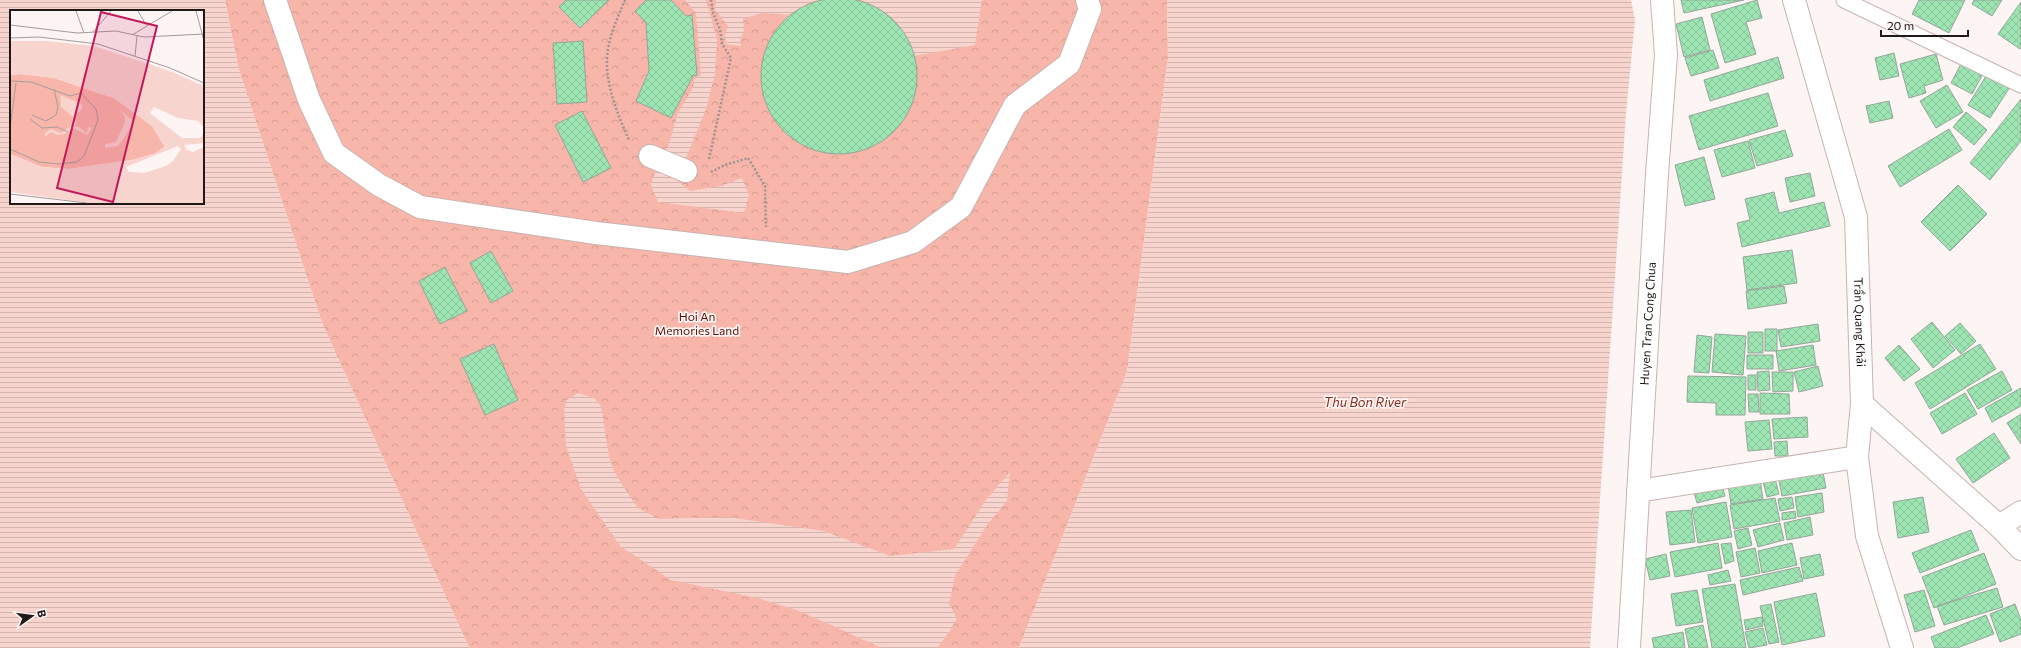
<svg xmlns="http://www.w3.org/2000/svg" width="2021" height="648" font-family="Commissioner,sans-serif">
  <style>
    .park { fill: url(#park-crowns) }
    .water { fill: url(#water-rules); fill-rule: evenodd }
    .building { fill: url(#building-cross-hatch); stroke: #96a49a }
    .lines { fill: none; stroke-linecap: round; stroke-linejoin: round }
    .service-casing { stroke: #c6b3b0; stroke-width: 17 }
    .pedestrian-casing { stroke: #c6b3b0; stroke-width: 24 }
    .minor-casing { stroke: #c6b3b0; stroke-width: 24 }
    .tertiary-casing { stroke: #c6b3b0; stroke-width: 24 }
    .path { stroke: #9a9391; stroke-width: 2.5; stroke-dasharray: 2 2; stroke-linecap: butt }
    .service { stroke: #fff; stroke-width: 15 }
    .pedestrian { stroke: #fff; stroke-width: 22 }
    .minor { stroke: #fff; stroke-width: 22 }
    .tertiary { stroke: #fff; stroke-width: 22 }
    .labels { text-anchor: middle; stroke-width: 3.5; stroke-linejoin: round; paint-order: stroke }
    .park-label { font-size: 12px; fill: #581007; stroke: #fdf5f4 }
    .street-label { font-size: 12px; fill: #1f1917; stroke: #fdf5f4 }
    .water-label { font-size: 13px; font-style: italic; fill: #892a1c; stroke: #fdf5f4 }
    .inset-road { fill: none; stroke: #a49d9c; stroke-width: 1 }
    .view { fill: #c2185b; fill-opacity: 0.15; stroke: #c2185b; stroke-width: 2 }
    .inset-edge { fill: none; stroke: #1f1917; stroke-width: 2 }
  </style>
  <defs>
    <pattern id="park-crowns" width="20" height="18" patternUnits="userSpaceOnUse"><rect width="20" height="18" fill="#f7b6a9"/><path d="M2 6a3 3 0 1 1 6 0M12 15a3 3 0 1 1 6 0" fill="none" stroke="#d39c91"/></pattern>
    <pattern id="water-rules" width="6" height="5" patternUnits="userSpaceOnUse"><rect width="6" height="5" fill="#f7d4cd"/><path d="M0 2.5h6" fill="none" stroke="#d3b5af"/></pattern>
    <pattern id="building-cross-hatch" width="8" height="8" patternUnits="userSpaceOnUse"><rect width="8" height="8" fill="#9de6b3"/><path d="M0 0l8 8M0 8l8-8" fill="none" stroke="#87c599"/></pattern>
  </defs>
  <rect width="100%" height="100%" fill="#fdf5f4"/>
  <path class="park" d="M225,0H1167L1168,57L1127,372L1019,648H469L322,323L238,67Z"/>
  <path class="water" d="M0,0H225L238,67L322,323L469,648H0ZM11,11H203V203H11Z
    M685,0H706L717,39L715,74L706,109L677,180L690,191L721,186L742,178L749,195L744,213L658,202L651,185L656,169L669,144L678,113L693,88L694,80L701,75L696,13Z
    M716,0H821L811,2L789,15L762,13L743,19L744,31L740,40L741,46L726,44L725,34L728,26L715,10Z
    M861,0H982L975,45L915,56C901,25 893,14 861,0Z
    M1167,0H1631L1635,20L1626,114L1590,648H1019L1127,372L1168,57Z
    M578,393L594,398L601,406L609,457L614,471L623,486L638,508L659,519L727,517L824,531L890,556L954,549L986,500L1010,472L1007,501L987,525L955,576L949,604L957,618L948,634L937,648H882L797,610L757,598L671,580L620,546L581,489L566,446L564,410L567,400Z"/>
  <path class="building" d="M761 76a78 78 0 1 1 156 0a78 78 0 1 1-156 0Z
    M566,0H609L580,28L559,7Z
    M646,0H671L686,16L692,15L697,75L693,76L671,118L636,101L649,71L646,23L635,11Z
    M1681,0H1744L1684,13Z
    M1757,0L1762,18L1746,22L1756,54L1725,63L1711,14Z
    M1919,0H1965L1949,33L1912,14Z
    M1974,0H2002L1992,16L1972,4Z
    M2021,2V47L2020,49L1998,34Z
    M1702,17L1710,50L1684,57L1676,24Z
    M583,41L587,102L557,104L553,43Z
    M1713,50L1719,68L1691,76L1685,58Z
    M1894,53L1899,76L1880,80L1875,58Z
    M1936,54L1943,80L1924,86L1926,93L1909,98L1900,64Z
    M1778,57L1784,78L1710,101L1704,80Z
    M1962,62L1983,74L1972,94L1951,83Z
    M1988,73L2010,87L1990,118L1968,105Z
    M1947,85L1963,112L1936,128L1920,101Z
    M1768,93L1778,126L1699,150L1689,116Z
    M2021,99V141L1990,180L1970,163Z
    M1889,101L1893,118L1870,123L1866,106Z
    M582,111L611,168L583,182L555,125Z
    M1966,112L1987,130L1974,145L1953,127Z
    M1949,129L1962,150L1900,187L1888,166Z
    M1785,130L1793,156L1757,166L1749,140Z
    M1748,141L1755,168L1722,177L1714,150Z
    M1704,157L1715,199L1685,206L1675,165Z
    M1810,173L1815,196L1790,202L1785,178Z
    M1958,185L1987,214L1950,251L1921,222Z
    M1774,192L1779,213L1824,202L1830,226L1742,247L1737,223L1750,220L1745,199Z
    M1792,250L1797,283L1747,290L1743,257Z
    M491,251L513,291L491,303L470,263Z
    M445,267L467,311L440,324L419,281Z
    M1784,286L1787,303L1748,309L1746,291Z
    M1932,322L1955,350L1933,368L1911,339Z
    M1960,323L1976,341L1961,354L1945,336Z
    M1818,324L1820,341L1781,347L1778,330Z
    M1765,329H1777V351H1765Z
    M1748,332H1763V353H1748Z
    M1715,334L1746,336L1743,375L1712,372Z
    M1697,335L1712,337L1709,373L1694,372Z
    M494,344L518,400L485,415L460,359Z
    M1980,344L1996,369L1930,409L1915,383Z
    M1813,345L1816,365L1779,371L1776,351Z
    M1899,345L1920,369L1904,381L1885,358Z
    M1747,355H1773V369H1747Z
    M1818,366L1823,386L1799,392L1794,372Z
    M1769,371L1770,390L1758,391L1757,372Z
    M2002,371L2012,390L1978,409L1967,390Z
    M1772,372H1793V391L1773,392Z
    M1748,375H1756V390H1748Z
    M1688,376L1746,377L1745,415H1716V403L1687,402Z
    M2021,388V406L1992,422L1985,408Z
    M1760,393L1789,394L1790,414H1760Z
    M1965,393L1977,414L1942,434L1930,413Z
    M1748,394H1758L1759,412H1749Z
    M2021,414V444L2007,423Z
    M1807,417L1808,437L1774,439L1772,419Z
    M1769,420L1772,449L1748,451L1745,422Z
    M1994,433L2010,458L1973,483L1956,459Z
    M1787,441L1788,456H1775L1774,442Z
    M1822,467L1826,488L1782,496L1778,475Z
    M1774,475L1779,494L1767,497L1762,478Z
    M1760,480L1763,499L1731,504L1728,485Z
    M1721,482L1725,496L1697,503L1693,489Z
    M1822,493L1824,512L1798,517L1795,497Z
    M1792,497L1794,508L1780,511L1778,499Z
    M1923,497L1929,532L1898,538L1893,502Z
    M1775,498L1780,521L1734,529L1730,505Z
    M1726,502L1732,537L1698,543L1692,508Z
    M1691,510L1695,542L1670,545L1666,512Z
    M1795,511L1796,518L1782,520V513Z
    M1810,517L1813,535L1787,540L1784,523Z
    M1780,523L1784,540L1758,547L1753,530Z
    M1748,528L1752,545L1738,549L1734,531Z
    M1971,530L1979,550L1920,573L1912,553Z
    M1718,543L1722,568L1675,577L1670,552Z
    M1731,543L1734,561L1725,564L1721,544Z
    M1792,543L1797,565L1762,573L1758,551Z
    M1755,548L1760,573L1741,577L1736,552Z
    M1984,553L1996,584L1934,608L1922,577Z
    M1666,554L1670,576L1650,580L1645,559Z
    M1820,554L1824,575L1804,579L1800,558Z
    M1799,567L1803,581L1743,595L1740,580Z
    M1728,570L1731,581L1710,585L1708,575Z
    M1735,584L1746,648H1712L1702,589Z
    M1997,588L2003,607L1944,625L1937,606Z
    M1697,590L1703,622L1676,626L1671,594Z
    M1924,590L1935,626L1915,632L1904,595Z
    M1816,593L1825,636L1782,645L1774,602Z
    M1771,604L1779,642L1769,644L1760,606Z
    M2015,604L2021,620V634L2000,642L1990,614Z
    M1986,615L1994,634L1957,648H1935L1931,637Z
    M1762,617L1763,626L1746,630L1744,620Z
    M1703,625L1708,648H1689L1685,629Z
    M1763,628L1767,645L1749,648L1745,632Z
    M1683,632L1685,648H1654L1652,638Z"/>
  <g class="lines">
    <g class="service-casing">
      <path id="service" d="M1844,0L2021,85"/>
    </g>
    <g class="pedestrian-casing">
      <path id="pedestrian" d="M650,156L686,171"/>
    </g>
    <g class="minor-casing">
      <g id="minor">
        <path d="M275,0L309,100L334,153L379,185L420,207L596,233L848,262L913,242L961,207L1015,105L1069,64L1090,9L1087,0"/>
        <path d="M1862,404L1999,526L2021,549"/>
        <path d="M1638,491L1857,457"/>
        <path d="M1999,526L2021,512"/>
        <path id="s1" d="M1629,648L1657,174L1666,55L1662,0"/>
      </g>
    </g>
    <g class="tertiary-casing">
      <g id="tertiary">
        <path id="s2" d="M1794,0L1856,217L1862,404L1857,457L1867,536L1902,648"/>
      </g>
    </g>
    <path class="path" d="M625,0C617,19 607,40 607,61C606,86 619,118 629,140
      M709,159L731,58L722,44L720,29L713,13L711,0
      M711,172L725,165L748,158L765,186L766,227"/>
    <use href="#service" class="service"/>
    <use href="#pedestrian" class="pedestrian"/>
    <use href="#minor" class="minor"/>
    <use href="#tertiary" class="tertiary"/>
  </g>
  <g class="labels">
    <g class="park-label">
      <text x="697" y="321">Hoi An<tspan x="697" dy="14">Memories Land</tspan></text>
    </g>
    <g class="street-label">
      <text dy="4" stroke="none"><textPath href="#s2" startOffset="331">Trần Quang Khải</textPath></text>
      <text dy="4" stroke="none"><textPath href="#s1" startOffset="325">Huyen Tran Cong Chua</textPath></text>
    </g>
    <g class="water-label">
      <text x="1365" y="407">Thu Bon River</text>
    </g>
  </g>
  <g transform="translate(10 10)">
    <rect width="194" height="194" fill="#fdf5f4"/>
    <path d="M11,64L44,68L104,88L142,116L155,137L144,144L122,150L58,159L32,157L0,144V65Z" fill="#f7b6a9"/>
    <path d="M0,31H36L84,36L157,60L194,76V118L188,111L168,108L144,97L140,103L172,128H190L194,123V133L174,135L177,140L183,142L194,137V193H80L0,182V144L32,157L58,159L122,150L144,144L155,136L142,116L104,88L44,68L11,64L0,65ZM168,136L171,139L163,151L156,156L134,163L119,162L116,157ZM50,85L72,94V99L65,105L66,116L62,115L63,107L51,97ZM110,100L125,112L108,136L95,138V134L106,132L115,112V107ZM61,116L69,117L77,123L78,117L82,118L77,125L63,118L55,124L47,125L41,122L36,126L34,124L41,119L51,123Z" fill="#f7d4cd" fill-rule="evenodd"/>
    <path class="inset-road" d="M66,1L74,23M128,1L136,15M186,1L194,31M0,15L67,23L106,21L134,27L194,24M83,22L101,1M122,25L162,1M0,28L29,27L88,34L160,58L194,73M125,46L127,26M0,71L21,72L60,86L71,83L86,99L88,110L74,146L67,152L48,154L29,152L0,139M22,105L36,111L46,105L48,97L44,79M20,109L32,118L47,117L58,122M0,118L6,73M0,184L77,193"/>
    <path class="view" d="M91,2L147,16L103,192L47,178Z"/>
    <rect width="194" height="194" class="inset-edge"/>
  </g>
  <g transform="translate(32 616) rotate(76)" stroke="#fdf5f4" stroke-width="3" paint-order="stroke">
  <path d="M0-3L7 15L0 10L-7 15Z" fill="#1f1917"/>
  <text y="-6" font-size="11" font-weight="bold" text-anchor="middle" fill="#1f1917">B</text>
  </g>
  <path d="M1881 30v6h87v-6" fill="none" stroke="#1f1917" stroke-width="2"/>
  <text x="1887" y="30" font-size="12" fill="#1f1917" stroke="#fdf5f4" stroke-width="3" paint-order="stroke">20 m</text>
</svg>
